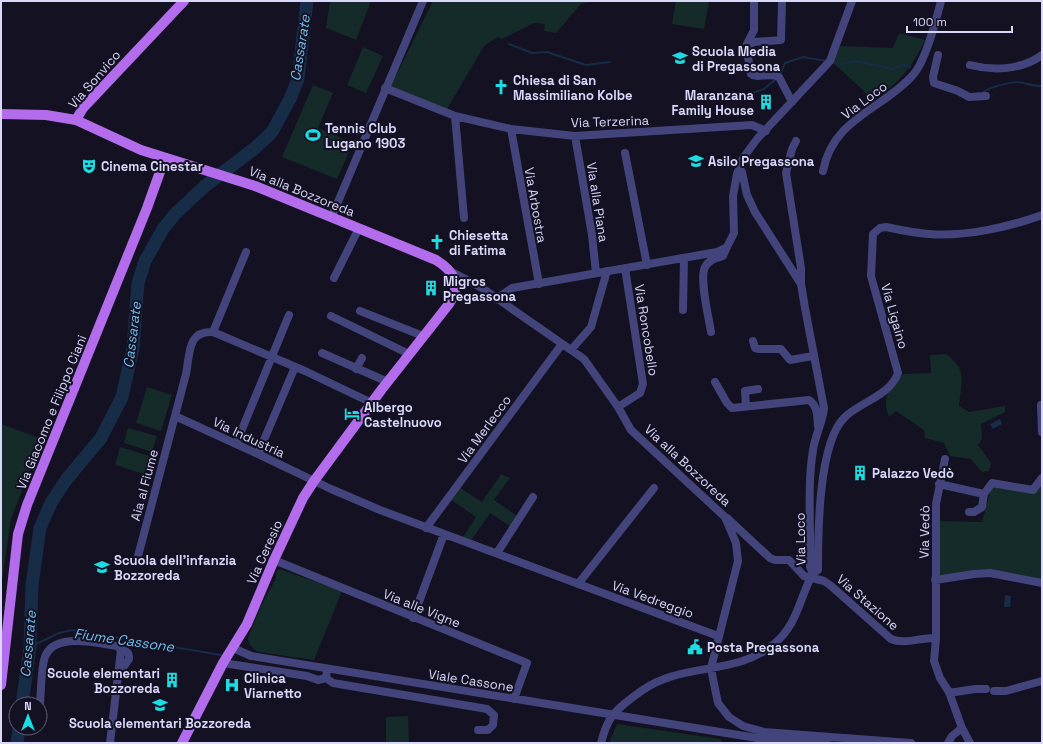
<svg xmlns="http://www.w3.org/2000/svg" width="1043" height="744" font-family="'Space Grotesk',sans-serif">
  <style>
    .green { fill: #152b29 }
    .water { fill: #162c47 }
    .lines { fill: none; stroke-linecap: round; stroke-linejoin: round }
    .stream { stroke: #162c47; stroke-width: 2 }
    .river { stroke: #162c47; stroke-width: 13 }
    .minor { stroke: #42447b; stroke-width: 8 }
    .major { stroke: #b36cec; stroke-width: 10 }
    .labels { text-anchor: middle; stroke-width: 4; stroke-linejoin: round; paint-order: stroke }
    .poi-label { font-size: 13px; font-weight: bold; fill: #d9d7fa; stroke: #131122; text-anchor: start }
    .street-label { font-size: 13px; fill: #d9d7fa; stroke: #131122 }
    .water-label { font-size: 14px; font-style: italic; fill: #72bded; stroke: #131122 }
  </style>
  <rect width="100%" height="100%" fill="#131122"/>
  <path class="green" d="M330,1H371L356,40L326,28Z
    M433,1H596L581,4L556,33L544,31L545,24L534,23L502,39L498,37L484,46L447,109L390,88Z
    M676,1L709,2L704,29L672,24Z
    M899,33L925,40C909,72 901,80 874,100L832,62L840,46L893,48Z
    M363,47L383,56L366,93L347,85Z
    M313,85L333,93L318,128L353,143L337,179L282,157Z
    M946,354C968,370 961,382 959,406L969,412L1005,406V412L981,424L982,439L978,445L991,463L989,471L982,472L971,459L950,456L944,443L925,438L924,430L896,411L889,417C881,397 890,389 903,374L931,373L930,355Z
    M147,387L172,395L161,431L136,423Z
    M1,424L42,439L11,519L2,580Z
    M128,428L157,436L152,452L124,443Z
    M120,447L153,457L147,475L115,465Z
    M501,474L510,478L494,500L517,516L510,526L490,513L471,541L463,537L476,517L450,499L459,487L482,502Z
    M1042,484L1041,580L989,569L944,576L939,574L938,521L982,522L992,485L1033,491Z
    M279,569L342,591L314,660L259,652C252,649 249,645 248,638L261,606L276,578V573Z
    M408,716L409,743H386V717Z
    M617,724L721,739L722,743H609Z"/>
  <path class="water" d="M1000,419L1002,424L993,429L990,424Z
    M1005,595L1011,596L1010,607H1004Z"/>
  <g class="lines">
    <path class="stream" d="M509,44L532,53L547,52L586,65L610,62
      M835,63L843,64L855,61L893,69L902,65L910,67
      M781,73L785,63L803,57L826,61
      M982,93C989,87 1007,83 1016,82C1025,82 1033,87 1042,86
      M747,95L764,89L775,80
      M30,647L59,633L72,630L221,655"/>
    <path class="river" d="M22,704L30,647L32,585L40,528L51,503L66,480L101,438L122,397L133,348L138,283L145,261L163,229L175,214L205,186L255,148L272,132L290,99L298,79L307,1
      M17,743L19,728"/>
    <path class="minor" d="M754,1V30L746,46L751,74C756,79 770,72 779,77L792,102
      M746,46L754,42L781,40L782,1
      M938,55L933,77L934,83L958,91L969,97L986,96
      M970,65C993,71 1022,70 1042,55
      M385,88L455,116L511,129L575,136L752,125L766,131
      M455,116L464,218
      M511,129L539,284
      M575,136L592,235L596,273
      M796,141L792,149L786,173L801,268V284L805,308L824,408C823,422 815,435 813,450C807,486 811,530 810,567L813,573
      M625,153L647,265
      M739,168L742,172L747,195L755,212L801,284
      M823,171C833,118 882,110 913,75C926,61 936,20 941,1
      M332,216L423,1
      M452,272L482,288L584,359L618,407L631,430L725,517L736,543L738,561L711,668L713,679L718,703L729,717L743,726L764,732L911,743
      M334,278L359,228
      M496,299L512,288L717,252L727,247L734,233L733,196L737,174L743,158L757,139L830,61L852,1
      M683,310L684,258
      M360,311L423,336
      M331,316L409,354
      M213,332L246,252
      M711,332C709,318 699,279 705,267C709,260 715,258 723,256L727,247
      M753,341L755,348L759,349H781L790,360L813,356
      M571,350L591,327L607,271
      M322,353L388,382
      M356,369L362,358
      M715,382L727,403L732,408L809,400C818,406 817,416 818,426
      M1041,405L1042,432
      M746,406L745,391L758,389
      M618,407L640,393L643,384L625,268
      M175,416L258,454L331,489L380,510L718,636
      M236,444L289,315
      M258,454L295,367
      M945,459L936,504V638L934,661L940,678L949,692L962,728L970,743
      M939,484L984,494
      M969,512H974L982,507L984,494L992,483L1033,490L1042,478
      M727,518L770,558L775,560H789L804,576L824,581L830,585L891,639C905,645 921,637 936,638
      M426,528L562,344
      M497,553L533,497
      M137,560L186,374C190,355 187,330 213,332L305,371L372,403
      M274,560L527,663L514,699
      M813,573L818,570C818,535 818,442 845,417C860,402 890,396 898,373L871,276L873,234L880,228L886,227C900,230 915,233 929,234C965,237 1009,227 1042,215
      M935,580L974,574L990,573L1042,583
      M578,584L654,488
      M413,618L444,534
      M233,648L251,656L757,738L827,743
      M223,663L307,676L318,680L326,678
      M327,669L326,678L333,683L487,709L494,715L493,725L488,730H478
      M994,691H1006L1042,681
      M949,693L975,689H986
      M40,704C41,690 41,674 44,660C51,631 96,643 117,646L121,650
      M110,743L121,650C128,651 129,653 129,659L120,672
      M601,743C607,719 613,712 633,697C642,690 653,683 664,679C700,665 742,671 774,644C798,624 799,599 813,573
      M948,743L952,736L962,728"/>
    <path class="major" d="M1,114L46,115L76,120L141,150L255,186L436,260C454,271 462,285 449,304L382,389L314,481L303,498L274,560L247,624L223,663L182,743
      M76,120L83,108L184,1
      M1,685L18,534L27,505L147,208L165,158"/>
  </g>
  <defs>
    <g id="school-bare" transform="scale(1.2)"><path d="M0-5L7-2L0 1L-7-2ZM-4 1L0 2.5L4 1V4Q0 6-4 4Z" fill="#1cdbe1" stroke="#131122" stroke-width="2.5" paint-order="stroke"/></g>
    <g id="church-bare" transform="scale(1.2)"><path d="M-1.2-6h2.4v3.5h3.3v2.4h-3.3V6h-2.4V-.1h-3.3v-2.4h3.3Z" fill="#1cdbe1" stroke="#131122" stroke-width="2.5" paint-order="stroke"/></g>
    <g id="building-bare" transform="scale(1.2)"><path d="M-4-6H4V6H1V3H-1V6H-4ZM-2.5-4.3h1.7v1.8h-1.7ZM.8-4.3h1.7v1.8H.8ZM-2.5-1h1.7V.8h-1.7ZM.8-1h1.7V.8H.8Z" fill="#1cdbe1" stroke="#131122" stroke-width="2.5" paint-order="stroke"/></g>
    <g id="stadium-bare" transform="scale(1.2)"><path d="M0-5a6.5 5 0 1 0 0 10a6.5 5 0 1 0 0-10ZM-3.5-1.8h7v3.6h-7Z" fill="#1cdbe1" stroke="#131122" stroke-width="2.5" paint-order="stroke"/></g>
    <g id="theatre-bare" transform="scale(1.2)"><path d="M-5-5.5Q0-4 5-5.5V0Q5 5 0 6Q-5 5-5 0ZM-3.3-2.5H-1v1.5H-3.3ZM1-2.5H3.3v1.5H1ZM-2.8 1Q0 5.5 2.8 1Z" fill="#1cdbe1" stroke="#131122" stroke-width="2.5" paint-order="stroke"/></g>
    <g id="hotel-bare" transform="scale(1.2)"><path d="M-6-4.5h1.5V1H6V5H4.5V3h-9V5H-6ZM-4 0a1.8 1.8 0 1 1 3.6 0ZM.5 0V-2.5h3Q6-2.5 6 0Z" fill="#1cdbe1" stroke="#131122" stroke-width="2.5" paint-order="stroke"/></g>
    <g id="civic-bare" transform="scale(1.2)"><path d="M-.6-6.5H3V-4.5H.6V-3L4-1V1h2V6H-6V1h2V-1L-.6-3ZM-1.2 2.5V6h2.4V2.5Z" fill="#1cdbe1" stroke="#131122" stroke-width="2.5" paint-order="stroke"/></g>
    <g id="hospital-bare" transform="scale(1.2)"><path d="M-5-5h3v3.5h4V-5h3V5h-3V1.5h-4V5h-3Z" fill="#1cdbe1" stroke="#131122" stroke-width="2.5" paint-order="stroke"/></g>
  </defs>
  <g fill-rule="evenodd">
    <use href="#school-bare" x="680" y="58"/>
    <use href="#church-bare" x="501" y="87"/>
    <use href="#building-bare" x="766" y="102"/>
    <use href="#stadium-bare" x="313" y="135"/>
    <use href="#school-bare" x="696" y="161"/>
    <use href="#theatre-bare" x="89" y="166"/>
    <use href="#church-bare" x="437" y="242"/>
    <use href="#building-bare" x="431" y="288"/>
    <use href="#hotel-bare" x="352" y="414"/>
    <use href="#building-bare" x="860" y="473"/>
    <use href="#school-bare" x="102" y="567"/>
    <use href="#civic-bare" x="695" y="647"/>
    <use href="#building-bare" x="172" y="680"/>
    <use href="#hospital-bare" x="232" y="685"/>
    <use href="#school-bare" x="160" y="705"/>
  </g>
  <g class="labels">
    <g class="poi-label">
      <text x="692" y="56">Scuola Media<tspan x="692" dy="15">di Pregassona</tspan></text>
      <text x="513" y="85">Chiesa di San<tspan x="513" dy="15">Massimiliano Kolbe</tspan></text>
      <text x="754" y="100" text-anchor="end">Maranzana<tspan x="754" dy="15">Family House</tspan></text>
      <text x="325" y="133">Tennis Club<tspan x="325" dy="15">Lugano 1903</tspan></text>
      <text x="708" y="166">Asilo Pregassona</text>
      <text x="101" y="171">Cinema Cinestar</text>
      <text x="449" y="240">Chiesetta<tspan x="449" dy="15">di Fatima</tspan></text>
      <text x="443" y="286">Migros<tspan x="443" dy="15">Pregassona</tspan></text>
      <text x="364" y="412">Albergo<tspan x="364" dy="15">Castelnuovo</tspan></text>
      <text x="872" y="478">Palazzo Vedò</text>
      <text x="114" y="565">Scuola dell'infanzia<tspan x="114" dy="15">Bozzoreda</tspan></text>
      <text x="707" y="652">Posta Pregassona</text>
      <text x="160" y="678" text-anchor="end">Scuole elementari<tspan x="160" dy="15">Bozzoreda</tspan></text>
      <text x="244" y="683">Clinica<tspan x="244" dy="15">Viarnetto</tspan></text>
      <text x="160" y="728" text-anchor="middle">Scuola elementari Bozzoreda</text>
    </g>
    <g class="street-label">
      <text transform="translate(94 79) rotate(-49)" y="5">Via Sonvico</text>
      <text transform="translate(864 100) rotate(-37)" y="5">Via Loco</text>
      <text transform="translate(610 121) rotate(-2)" y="5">Via Terzerina</text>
      <text transform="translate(302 191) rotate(22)" y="5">Via alla Bozzoreda</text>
      <text transform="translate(598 202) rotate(81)" y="5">Via alla Piana</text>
      <text transform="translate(536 205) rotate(80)" y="5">Via Arbostra</text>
      <text transform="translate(895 316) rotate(74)" y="5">Via Ligaino</text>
      <text transform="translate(647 330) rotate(81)" y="5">Via Roncobello</text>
      <text transform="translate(51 412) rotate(-68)" y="5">Via Giacomo e Filippo Ciani</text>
      <text transform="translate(484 429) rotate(-54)" y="5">Via Merlecco</text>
      <text transform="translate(249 437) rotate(25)" y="5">Via Industria</text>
      <text transform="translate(688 465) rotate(43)" y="5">Via alla Bozzoreda</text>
      <text transform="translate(144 485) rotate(-75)" y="5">Aia al Fiume</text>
      <text transform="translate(924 532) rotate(-89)" y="5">Via Vedò</text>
      <text transform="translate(800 539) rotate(-91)" y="5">Via Loco</text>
      <text transform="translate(264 552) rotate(-66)" y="5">Via Ceresio</text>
      <text transform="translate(653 599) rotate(20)" y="5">Via Vedreggio</text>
      <text transform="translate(868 602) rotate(41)" y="5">Via Stazione</text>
      <text transform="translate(422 608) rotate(22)" y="5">Via alle Vigne</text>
      <text transform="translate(471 680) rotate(9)" y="5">Viale Cassone</text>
    </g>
    <g class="water-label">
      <text transform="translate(300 48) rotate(-81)" y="5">Cassarate</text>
      <text transform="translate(132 335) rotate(-83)" y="5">Cassarate</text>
      <text transform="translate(124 640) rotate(8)" y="5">Fiume Cassone</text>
      <text transform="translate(28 644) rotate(-85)" y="5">Cassarate</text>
    </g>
  </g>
  <rect width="1043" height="744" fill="none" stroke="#d9d7fa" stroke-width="4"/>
  <g transform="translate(28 716)"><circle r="19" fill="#131122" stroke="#626078"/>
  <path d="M0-3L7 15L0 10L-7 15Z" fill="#1cdbe1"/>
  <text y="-6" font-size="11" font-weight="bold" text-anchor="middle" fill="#d9d7fa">N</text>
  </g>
  <path d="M907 26v6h105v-6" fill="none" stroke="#d9d7fa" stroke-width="2"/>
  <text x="913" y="26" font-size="12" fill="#d9d7fa" stroke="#131122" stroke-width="3" paint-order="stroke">100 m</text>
</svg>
